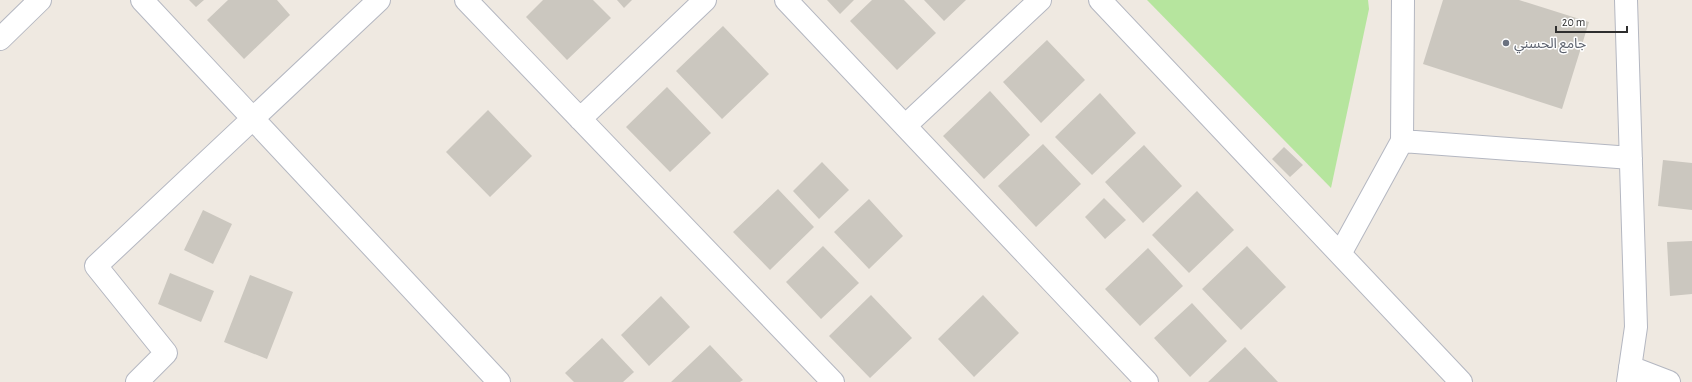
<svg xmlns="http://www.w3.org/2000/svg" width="1692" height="382" font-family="'Alegreya Sans','Noto Sans Arabic',sans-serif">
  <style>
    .green { fill: #b6e59e }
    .building { fill: #cbc7bf }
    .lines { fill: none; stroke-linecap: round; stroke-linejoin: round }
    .street-casing { stroke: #b4b7c1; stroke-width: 24 }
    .street { stroke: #fff; stroke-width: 22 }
    .worship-dot { fill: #6b7280; stroke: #fff; stroke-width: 1.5 }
    .labels { text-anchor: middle; stroke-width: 3; stroke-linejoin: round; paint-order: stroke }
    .worship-label { font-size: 14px; fill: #5b616d; stroke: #fff; text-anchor: start }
  </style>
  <rect width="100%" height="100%" fill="#efe9e1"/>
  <path class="green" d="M1147,0H1368L1369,9L1331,188Z"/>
  <path class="building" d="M189,0H204L196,7Z
    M228,0H277L290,15L244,59L207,20Z
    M543,0H593L611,18L567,60L526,17Z
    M617,0H632L624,8Z
    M827,0H854L840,14Z
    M872,0H904L936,33L897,70L850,21Z
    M924,0H966L944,21Z
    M1443,0H1519L1589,22L1562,109L1423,64Z
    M723,26L769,74L722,119L676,71Z
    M1047,40L1085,80L1041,123L1003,82Z
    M667,87L711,133L670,172L626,127Z
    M990,91L1030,135L984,179L943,136Z
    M1100,93L1136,133L1092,175L1055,137Z
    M488,110L532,156L490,197L446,152Z
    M1043,144L1081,184L1036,227L998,186Z
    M1144,145L1182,186L1143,223L1105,182Z
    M1284,147L1303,165L1290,177L1272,159Z
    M1663,160L1692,163V210L1658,206Z
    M822,162L849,190L819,219L793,191Z
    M778,189L814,227L770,270L733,232Z
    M1197,191L1234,230L1189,273L1152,235Z
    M1104,198L1126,220L1105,239L1085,217Z
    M869,199L903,236L869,269L834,232Z
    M203,210L232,224L213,264L184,250Z
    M1692,241V294L1670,296L1667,242Z
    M823,246L859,283L821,319L786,282Z
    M1247,246L1286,287L1241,330L1202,289Z
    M1148,248L1183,286L1140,326L1105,289Z
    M170,273L214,291L201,322L158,304Z
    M250,275L293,292L267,359L224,342Z
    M871,295L912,338L870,378L829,336Z
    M983,295L1019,333L974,377L938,339Z
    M661,296L690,327L649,366L621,335Z
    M1192,303L1227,341L1190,377L1154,338Z
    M602,338L634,372L623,382H574L565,373Z
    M710,345L743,380L740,382H671Z
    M1245,347L1278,382H1208Z"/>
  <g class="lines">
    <g class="street-casing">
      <path id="street" d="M142,0L499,382
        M466,0L833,382
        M786,0L1147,382
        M1100,0L1461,382
        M1626,0L1636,327L1628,382
        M0,39L40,0
        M580,119L705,0
        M905,126L1040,0
        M1402,141L1631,158
        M1340,254L1402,141L1403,0
        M1630,367L1669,382
        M137,382L166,353L96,266L379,0"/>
    </g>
    <use href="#street" class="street"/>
  </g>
  <circle class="worship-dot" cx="1506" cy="43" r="4"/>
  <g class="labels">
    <g class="worship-label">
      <text x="1514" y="48">جامع الحسني</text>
    </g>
  </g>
  <path d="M1556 26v6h71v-6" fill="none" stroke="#2e2e2e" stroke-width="2"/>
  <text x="1562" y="26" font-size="12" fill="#2e2e2e" stroke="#ffffff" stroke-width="3" paint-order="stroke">20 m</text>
</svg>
